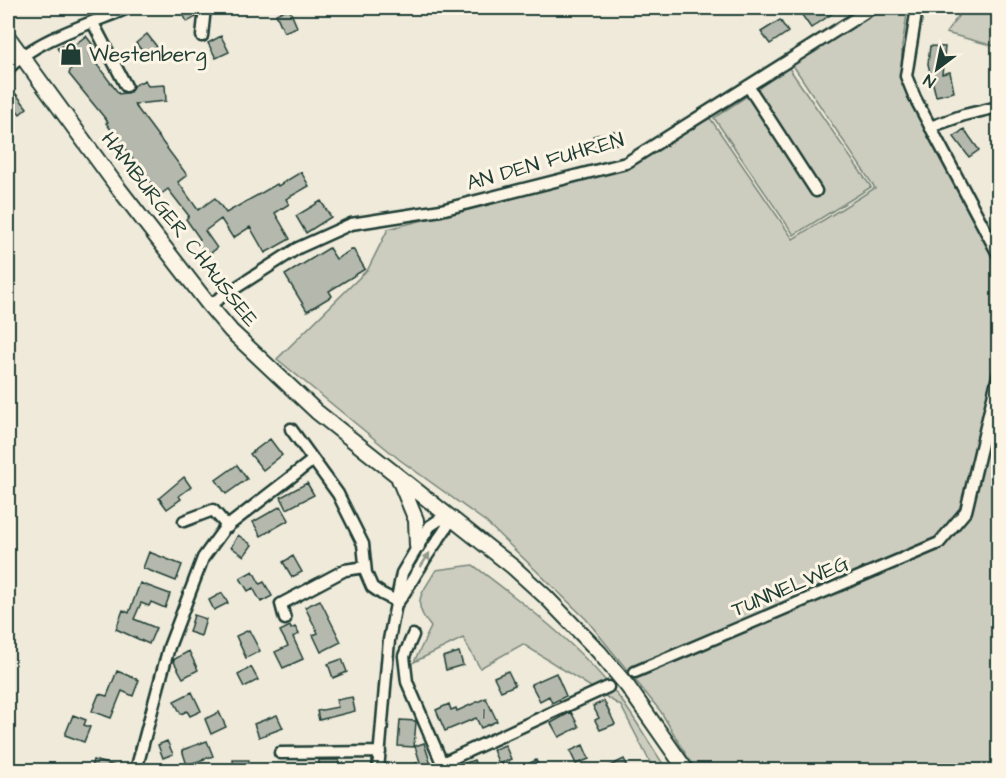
<svg xmlns="http://www.w3.org/2000/svg" width="1006" height="778" font-family="'Architects Daughter',sans-serif">
  <style>
    .green { fill: #cccdbf; stroke: #76857a; stroke-width: 1.5 }
    .building { fill: #b5b9ad; stroke: #1f3d34; stroke-width: 1.5 }
    .lines { fill: none; stroke-linecap: round; stroke-linejoin: round }
    .minor-casing { stroke: #1f3d34; stroke-width: 15 }
    .major-casing { stroke: #1f3d34; stroke-width: 18 }
    .minor { stroke: #fcf5e5; stroke-width: 10 }
    .major { stroke: #fcf5e5; stroke-width: 14 }
    .oneway { fill: #8e998c }
    .labels { text-anchor: middle; stroke-width: 6; stroke-linejoin: round; paint-order: stroke }
    .number-label { font-size: 18px; fill: #445c52 }
    .poi-label { font-size: 21px; fill: #1f3d34; stroke: #fcf5e5; text-anchor: start }
    .street-label { font-size: 21px; fill: #1f3d34; stroke: #fcf5e5 }
  </style>
  <rect width="100%" height="100%" fill="#efeada"/>
  <filter id="ink" filterUnits="userSpaceOnUse"><feTurbulence type="fractalNoise" baseFrequency=".0167" numOctaves="2"/><feDisplacementMap in="SourceGraphic" scale="12" xChannelSelector="R" yChannelSelector="G"/><feConvolveMatrix kernelMatrix="1 2 1 2 8 2 1 2 1" color-interpolation-filters="sRGB"/></filter>
  <g filter="url(#ink)">
    <path class="green" d="M879,8H908L902,46V73L913,105L998,263V770H695L661,712L586,619L486,522L400,460L277,359L368,269L388,229L610,173L710,118L793,239L875,188L792,64Z
      M964,8H998V47L946,33Z
      M789,68L871,187L794,235L714,118Z
      M473,565C526,605 582,647 622,701C638,723 652,748 667,770H654L621,706L523,644L480,668L463,638L414,662L431,627C410,602 422,594 436,570Z"/>
    <path class="building" d="M180,8H192L196,17L187,22Z
      M289,8L297,27L284,32L276,14Z
      M797,8H829L833,13L811,28Z
      M780,20L788,32L770,44L761,32Z
      M147,34L157,47L146,56L136,43Z
      M86,36L96,49L89,54L119,94L130,92L133,86L145,80L148,86L165,85L166,101L134,104L187,175L178,182L198,210L215,198L226,213L277,184L278,186L301,172L309,186L286,199L289,204L275,213L290,239L265,253L250,227L233,238L221,219L205,231L217,248L207,256L196,242L200,239L186,219L189,216L168,189L160,195L106,123L108,122L69,74L71,68L57,48L72,43L74,45Z
      M221,36L229,52L216,58L208,43Z
      M930,46L945,47L942,74L950,72L954,92L936,96L928,64Z
      M16,94L27,108L20,114L9,100Z
      M964,129L979,150L969,157L954,137Z
      M614,131L617,144L596,149L593,136Z
      M321,201L331,217L306,233L296,216Z
      M329,248L336,259L353,249L365,269L329,291L332,296L307,311L285,275Z
      M270,439L282,455L263,470L250,454Z
      M237,465L247,479L226,494L216,480Z
      M184,477L191,487L179,496L181,499L167,509L159,498Z
      M307,483L314,495L287,509L281,497Z
      M281,506L289,520L261,536L253,522Z
      M238,535L252,545L244,556L231,547Z
      M149,552L182,565L176,581L143,568Z
      M293,556L302,572L292,577L283,562Z
      M253,571L260,584L264,582L272,596L261,602L253,588L248,591L240,578Z
      M140,583L170,594L165,608L151,602L149,606L141,603L134,619L156,628L149,644L116,629L123,610L129,613Z
      M222,593L228,603L214,610L209,600Z
      M320,600L341,642L321,652L313,635L318,633L305,607Z
      M194,615L206,619L201,636L189,632Z
      M290,626L291,629L295,627L299,634L293,637L303,659L283,668L275,652L288,646L280,631Z
      M249,630L260,651L246,658L236,636Z
      M189,651L198,670L183,678L173,660Z
      M459,652L463,665L446,670L443,657Z
      M342,659L347,672L333,678L328,664Z
      M251,667L258,680L244,687L238,675Z
      M117,671L139,680L133,696L122,691L111,718L92,711L99,694L107,696Z
      M508,671L515,685L501,691L494,677Z
      M556,673L566,696L552,703L549,696L540,701L531,684Z
      M192,692L201,711L190,716L187,711L181,714L174,701Z
      M352,697L355,711L319,720L317,711L338,707L336,700Z
      M486,698L497,721L481,728L476,718L445,731L436,710L449,704L451,710L456,708L457,711Z
      M604,701L615,724L600,730L595,720L599,718L593,706Z
      M219,712L226,727L211,734L205,719Z
      M571,712L579,727L559,737L551,723Z
      M73,715L86,720L84,725L90,727L84,742L65,735Z
      M277,715L283,728L259,737L254,724Z
      M400,720L416,721L414,747L398,746Z
      M167,741L173,754L163,758L158,745Z
      M207,741L213,756L187,765L182,750Z
      M424,743L433,771H399V769L420,762L415,746Z
      M505,745L511,759L499,764L493,750Z
      M583,745L589,759L576,764L570,751Z
      M624,759L630,771H600Z
      M93,760L123,768V771H90Z
      M233,760H249V771H234Z
      M319,760H339V771H319Z
      M474,760L478,771H452V768Z
      M536,760L541,771H514Z"/>
    <g class="lines">
      <g class="minor-casing">
        <path id="minor" d="M917,8L906,76L915,98L998,254
          M93,23L126,86
          M202,36L205,8
          M8,69C34,40 92,23 128,8
          M748,86L816,191
          M930,127L964,115L998,107
          M209,305L298,248L351,224L441,210L626,163L872,8
          M291,429L338,494L363,544L366,573L372,587L382,594L398,602
          M184,521L213,510L228,527
          M398,602C407,590 413,578 421,566C430,549 443,535 452,518
          M285,619L281,604L345,570L365,567
          M413,635L404,656L407,682L445,770
          M635,672L939,543L966,511L998,376
          M280,753L380,752
          M442,763L608,687
          M136,770L169,647L203,558L224,529L313,460
          M378,770L389,640L402,573L430,526L439,520L452,518"/>
      </g>
      <g class="major-casing">
        <path id="major" d="M8,37L116,185L209,305L231,331L317,412L513,567L546,597L599,652L628,687L686,770
          M399,479L416,520L417,546"/>
      </g>
      <use href="#minor" class="minor"/>
      <use href="#major" class="major"/>
    </g>
    <defs><path id="oneway-solid" d="M-6-.8H1V-3.2L6.5 0L1 3.2V.8H-6Z" transform="scale(1.5)"/></defs>
    <use class="oneway" href="#oneway-solid" transform="translate(425 560) rotate(-57)"/>
  </g>
  <defs>
    <g id="shop-bare" transform="scale(1.8)"><path d="M-5-2.5h2.3a2.7 3.5 0 0 1 5.4 0H5L5.5 6h-11ZM-1.5-2.5h3a1.5 2.3 0 0 0-3 0Z" fill="#1f3d34" stroke="#fcf5e5" stroke-width="2.5" paint-order="stroke"/></g>
  </defs>
  <g fill-rule="evenodd">
    <use href="#shop-bare" x="71" y="54"/>
  </g>
  <g class="labels">
    <g class="number-label">
      <text x="484" y="719">1</text>
    </g>
    <g class="poi-label">
      <text x="89" y="61">Westenberg</text>
    </g>
    <g class="street-label">
      <text transform="translate(545 161) rotate(-16)" y="7">AN DEN FUHREN</text>
      <text transform="translate(180 229) rotate(52)" y="7">HAMBURGER CHAUSSEE</text>
      <text transform="translate(790 586) rotate(-23)" y="7">TUNNELWEG</text>
    </g>
  </g>
  <rect width="1006" height="778" fill="none" stroke="#fcf5e5" stroke-width="30"/>
  <rect x="15" y="15" width="976" height="748" fill="none" stroke="#1f3d34" stroke-width="2" filter="url(#ink)"/>
  <g transform="translate(937 69) rotate(212)" stroke="#fcf5e5" stroke-width="4.5" paint-order="stroke">
  <path d="M0-4.5L10 22L0 15L-10 22Z" fill="#1f3d34"/>
  <text y="-9" font-size="16" font-weight="bold" text-anchor="middle" fill="#1f3d34">N</text>
  </g>
</svg>
